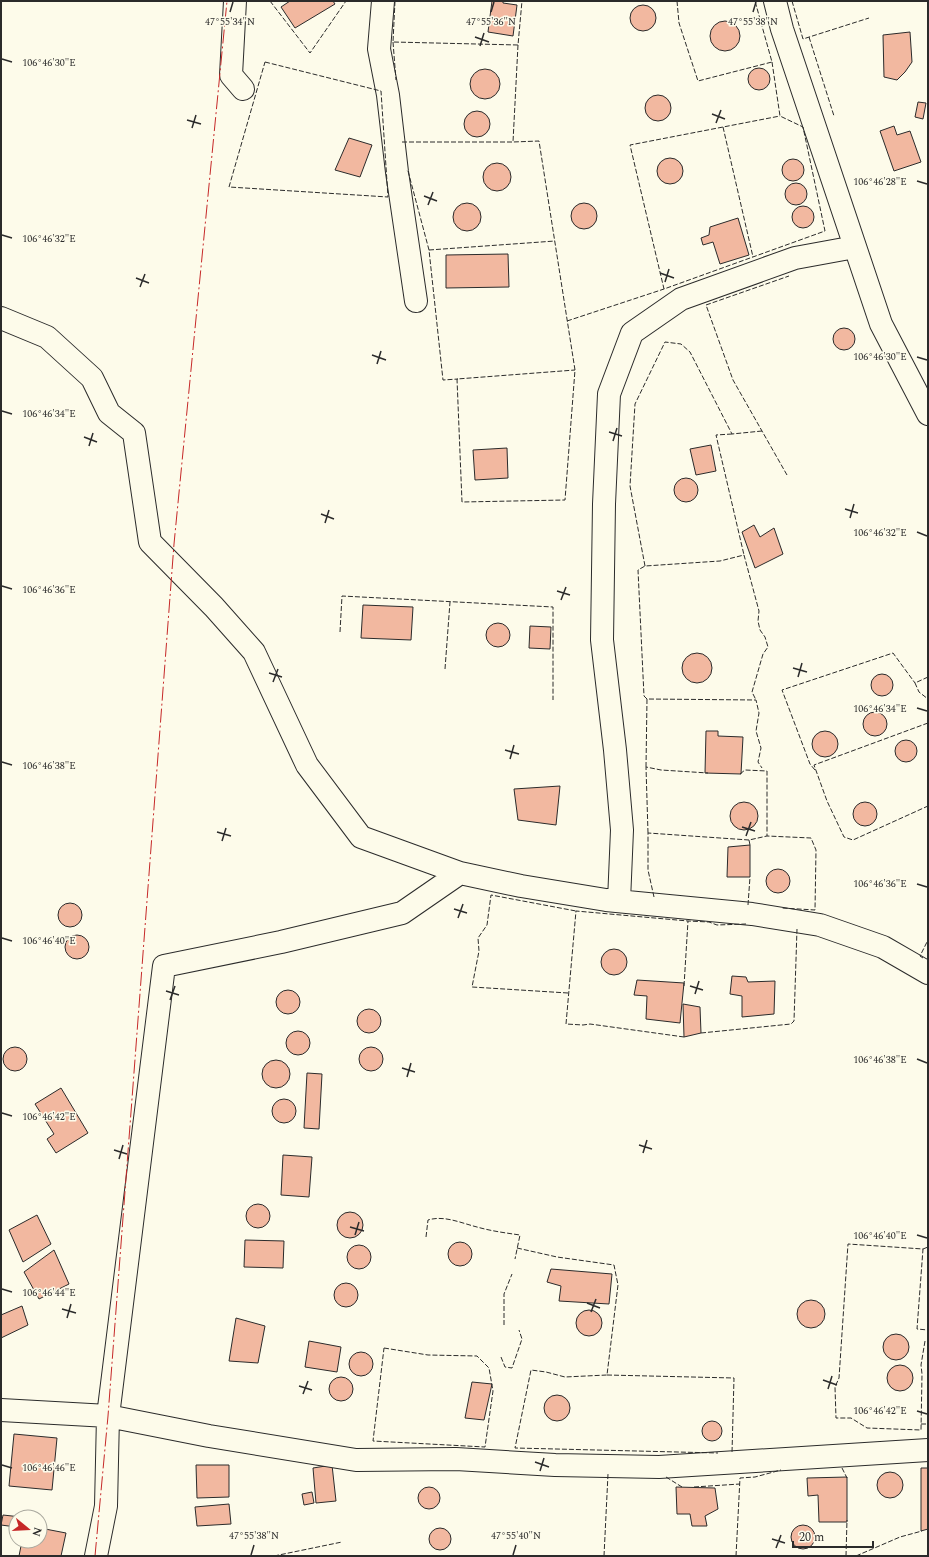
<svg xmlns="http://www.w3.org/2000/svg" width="929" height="1557" font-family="Spectral,serif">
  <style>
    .building { fill: #f2b8a0; stroke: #2b2b2b }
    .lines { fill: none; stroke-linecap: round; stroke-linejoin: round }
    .street-casing { stroke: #2b2b2b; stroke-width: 24 }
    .street { stroke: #fdfbea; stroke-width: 22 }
    .fence { stroke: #2b2b2b; stroke-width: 1; stroke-dasharray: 5 2; stroke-linecap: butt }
    .power { stroke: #c62828; stroke-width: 1; stroke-dasharray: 14 3 2 3; stroke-linecap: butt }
    .ticks { fill: none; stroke: #2b2b2b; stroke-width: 1.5 }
    .ticks-label { font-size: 10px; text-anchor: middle; fill: #2b2b2b; stroke: #fdfbea; stroke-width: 3; stroke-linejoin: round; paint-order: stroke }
  </style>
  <rect width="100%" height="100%" fill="#fdfbea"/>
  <path class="building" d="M290,1H333L335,4L295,28L281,7Z
    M492,1H503V3L517,5L513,36L488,32Z
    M630 18a13 13 0 1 1 26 0a13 13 0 1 1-26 0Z
    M710 36a15 15 0 1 1 30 0a15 15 0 1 1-30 0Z
    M910,32L912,62L905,72L897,80L884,77L883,35Z
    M748 79a11 11 0 1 1 22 0a11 11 0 1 1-22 0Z
    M470 84a15 15 0 1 1 30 0a15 15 0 1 1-30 0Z
    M645 108a13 13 0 1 1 26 0a13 13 0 1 1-26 0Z
    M918,102L926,103L923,119L915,117Z
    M464 124a13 13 0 1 1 26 0a13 13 0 1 1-26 0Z
    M894,126L897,135L910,131L921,162L894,171L880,131Z
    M349,138L372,145L360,177L335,170Z
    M657 171a13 13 0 1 1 26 0a13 13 0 1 1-26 0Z
    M782 170a11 11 0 1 1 22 0a11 11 0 1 1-22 0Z
    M483 177a14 14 0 1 1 28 0a14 14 0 1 1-28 0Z
    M785 194a11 11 0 1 1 22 0a11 11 0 1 1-22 0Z
    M571 216a13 13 0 1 1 26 0a13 13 0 1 1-26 0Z
    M453 217a14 14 0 1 1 28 0a14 14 0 1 1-28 0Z
    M792 217a11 11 0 1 1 22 0a11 11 0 1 1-22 0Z
    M738,218L749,255L720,264L713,242L703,245L701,238L709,235L710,227Z
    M508,254L509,287L446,288V255Z
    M833 339a11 11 0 1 1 22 0a11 11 0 1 1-22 0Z
    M711,445L716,471L696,475L690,449Z
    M507,448L508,478L475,480L473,450Z
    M674 490a12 12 0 1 1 24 0a12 12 0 1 1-24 0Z
    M754,525L760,537L774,528L783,554L755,568L742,532Z
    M363,605L413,607L411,640L361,638Z
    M486 635a12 12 0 1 1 24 0a12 12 0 1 1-24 0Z
    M530,626L551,627L550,649L529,648Z
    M682 668a15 15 0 1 1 30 0a15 15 0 1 1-30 0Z
    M871 685a11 11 0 1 1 22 0a11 11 0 1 1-22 0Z
    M863 724a12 12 0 1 1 24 0a12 12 0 1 1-24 0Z
    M706,731H718V736L743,737L741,774L705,773Z
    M812 744a13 13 0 1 1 26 0a13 13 0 1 1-26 0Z
    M895 751a11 11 0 1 1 22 0a11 11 0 1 1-22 0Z
    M560,786L556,825L518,820L514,789Z
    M853 814a12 12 0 1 1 24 0a12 12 0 1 1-24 0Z
    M730 816a14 14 0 1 1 28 0a14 14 0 1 1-28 0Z
    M750,845V877H727L728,847Z
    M766 881a12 12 0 1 1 24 0a12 12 0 1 1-24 0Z
    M58 915a12 12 0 1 1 24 0a12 12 0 1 1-24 0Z
    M65 947a12 12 0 1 1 24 0a12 12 0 1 1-24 0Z
    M601 962a13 13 0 1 1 26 0a13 13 0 1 1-26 0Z
    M732,976L746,977L748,982L775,981L774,1014L742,1017V996L730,994Z
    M637,980L684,983L680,1023L646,1019L647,996L634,995Z
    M276 1002a12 12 0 1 1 24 0a12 12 0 1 1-24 0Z
    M683,1004L700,1007L701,1033L684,1037Z
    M357 1021a12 12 0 1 1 24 0a12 12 0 1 1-24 0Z
    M286 1043a12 12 0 1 1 24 0a12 12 0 1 1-24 0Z
    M359 1059a12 12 0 1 1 24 0a12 12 0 1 1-24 0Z
    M3 1059a12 12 0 1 1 24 0a12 12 0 1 1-24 0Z
    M262 1074a14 14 0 1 1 28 0a14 14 0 1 1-28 0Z
    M307,1073L322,1074L319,1129L304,1128Z
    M61,1088L88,1133L56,1153L47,1139L54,1134L35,1104Z
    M272 1111a12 12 0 1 1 24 0a12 12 0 1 1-24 0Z
    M283,1155L312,1157L309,1197L281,1195Z
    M246 1216a12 12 0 1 1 24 0a12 12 0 1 1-24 0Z
    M337 1225a13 13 0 1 1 26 0a13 13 0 1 1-26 0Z
    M37,1215L51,1244L23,1262L9,1230Z
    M245,1240L284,1241L283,1268L244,1267Z
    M448 1254a12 12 0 1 1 24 0a12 12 0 1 1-24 0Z
    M347 1257a12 12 0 1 1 24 0a12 12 0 1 1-24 0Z
    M54,1250L69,1284L39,1299L24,1272Z
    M551,1269L612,1274L609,1304L559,1301L561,1286L547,1282Z
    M334 1295a12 12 0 1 1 24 0a12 12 0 1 1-24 0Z
    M797 1314a14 14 0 1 1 28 0a14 14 0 1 1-28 0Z
    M22,1306L28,1325L1,1338V1315Z
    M576 1323a13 13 0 1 1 26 0a13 13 0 1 1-26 0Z
    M236,1318L265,1326L258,1363L229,1361Z
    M883 1347a13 13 0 1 1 26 0a13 13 0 1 1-26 0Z
    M309,1341L341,1347L337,1372L305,1367Z
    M349 1364a12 12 0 1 1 24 0a12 12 0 1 1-24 0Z
    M887 1378a13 13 0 1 1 26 0a13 13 0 1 1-26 0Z
    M329 1389a12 12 0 1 1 24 0a12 12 0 1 1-24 0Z
    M472,1382L492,1384L484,1420L465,1418Z
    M544 1408a13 13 0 1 1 26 0a13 13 0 1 1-26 0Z
    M702 1431a10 10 0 1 1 20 0a10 10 0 1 1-20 0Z
    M14,1434L57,1438L52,1490L9,1486Z
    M196,1465H229V1497L197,1498Z
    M332,1465L336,1501L316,1503L313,1468Z
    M921,1468H928V1529L921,1531Z
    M877 1485a13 13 0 1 1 26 0a13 13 0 1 1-26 0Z
    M847,1477V1522H819L818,1495L808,1496L807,1478Z
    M676,1487L715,1488L718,1509L705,1516L707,1526H692L690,1514H677Z
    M418 1498a11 11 0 1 1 22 0a11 11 0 1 1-22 0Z
    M312,1492L314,1503L304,1505L302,1494Z
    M229,1504L231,1524L197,1526L195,1507Z
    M3,1515L21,1517H16V1527L1,1525Z
    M791 1537a12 12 0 1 1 24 0a12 12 0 1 1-24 0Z
    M429 1539a11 11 0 1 1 22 0a11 11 0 1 1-22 0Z
    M40,1528L66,1533L61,1556H19L22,1541H40Z"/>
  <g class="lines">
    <g class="street-casing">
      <path id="street" d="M235,1L231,75L243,89
        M383,1L379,49L388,95L397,172L416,301
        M775,1L782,29L881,324L928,414
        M1,318L47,337L92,378L109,413L134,433L150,542L214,607L254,652L307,765L361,837L460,873
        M619,901L622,830L615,750L602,640L604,504L609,394L632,333L681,299L795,258L855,247
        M1,1410L108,1416L209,1436L356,1460L456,1459L555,1465L659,1467L928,1450
        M96,1556L106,1506L108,1416L164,966L281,942L402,913L460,873L521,886L606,900L752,914L820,925L883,947L928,973"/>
    </g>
    <use href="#street" class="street"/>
    <path class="fence" d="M270,1L310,53L346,1
      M395,1L393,42L518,45L522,1
      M677,1L679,23L698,81L772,62L755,1
      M792,1L803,39L869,18
      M809,37L834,116
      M393,42L396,80
      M518,45L513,142L539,141L575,370L565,500L462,502L457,379L575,370
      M265,62L381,91L388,197L229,187Z
      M772,62L780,116L803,127L825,231L664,289L630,145L780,116
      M723,127L753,257
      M402,142H513
      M408,171L429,250L443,380L458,379
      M429,250L555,241
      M567,321L664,289
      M732,434L716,435L744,555
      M787,475L733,380L706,305L789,276
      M645,566L630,486L635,404L665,342L681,344L690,352L732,434L762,431
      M340,632L342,596L553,607V700
      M445,669L450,602
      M928,677L915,683L919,692L928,699
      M647,699L644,696L638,570L645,566L720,561L744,555L759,611L758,621L760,630L765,637L768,647L763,654L752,692L756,700
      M928,723L814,765L827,801L844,837L853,840L928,806
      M646,767L647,699L756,700L759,713L756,731L761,748L758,762L762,768
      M815,770L810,764L782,690L893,653L915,683
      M740,774L745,770L767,771V836
      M648,833L646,767L661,770L708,773
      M750,845L749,840L767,836L811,838L816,850L815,910L782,908
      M654,897L648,870V833L749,840
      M748,905L750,877
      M923,958L920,956L928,940
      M684,986L688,921L709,922L717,925L746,924
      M568,993L472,987L479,951L478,938L487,925L491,895L576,911
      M701,1033L791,1024L794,1021L797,929
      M684,1037L590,1024L583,1025L566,1024L576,911L688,921
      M426,1237L428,1220C444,1215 461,1223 477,1227C491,1231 506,1233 520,1235L515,1259
      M517,1248L557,1257L614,1265L618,1285L607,1375L565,1377L546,1372L531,1370L515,1448L718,1453
      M923,1249L928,1247
      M504,1325V1294L512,1274
      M925,1341L921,1365L922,1374L921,1430L867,1428L851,1418H836L835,1387L839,1378L848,1244L923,1249L917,1329L928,1330
      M384,1348L428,1355L477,1356L489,1368L493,1391L485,1447L373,1441Z
      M501,1357L505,1367L512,1368L522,1339L519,1330
      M607,1375L734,1378L732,1453
      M921,1424H928
      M842,1468L847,1478
      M666,1477L682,1487
      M694,1487L740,1484
      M226,1556H254
      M274,1556L342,1542
      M604,1556L608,1474
      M624,1556H675
      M736,1556L740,1478L755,1477L781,1470
      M846,1556L847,1520
      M856,1556L900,1537L922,1531"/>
    <path class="power" d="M95,1556L108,1416L174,544L227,1"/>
  </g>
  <path class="ticks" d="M230,12L233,2M491,12L494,2M753,12L756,2M475,37L489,42M480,46L484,33M2,59L12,62M712,114L725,119M187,120L201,124M716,123L721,110M192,128L196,115M917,181L927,184M424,196L437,201M428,205L433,192M2,235L12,238M660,273L674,278M136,278L149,283M665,282L669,269M140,287L145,274M372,355L386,360M917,357L927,360M377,364L381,351M2,411L12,414M609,432L622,436M84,437L97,442M613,441L617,428M89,446L93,433M845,509L858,513M321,514L334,519M850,518L854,504M325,523L329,510M917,532L927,536M2,586L12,589M557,591L570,595M561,600L566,587M793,668L807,672M269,673L282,677M798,677L802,663M273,682L278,669M917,708L927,711M505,750L519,754M510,759L514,745M2,762L12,765M742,827L755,831M217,832L231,836M746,836L751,822M222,841L226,828M917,884L927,887M454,909L467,913M458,918L463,904M2,938L12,941M690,986L703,990M166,991L179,995M695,994L699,981M170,1000L175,986M917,1059L927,1063M402,1068L415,1072M407,1077L411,1063M2,1113L12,1116M639,1145L652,1149M114,1150L127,1154M643,1153L647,1140M119,1159L123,1145M350,1227L364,1231M355,1235L359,1222M917,1235L927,1238M2,1289L12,1292M587,1303L600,1308M62,1309L76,1313M591,1312L596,1299M67,1318L71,1304M823,1380L837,1385M299,1386L312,1390M828,1389L832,1376M303,1394L308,1381M917,1411L927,1414M535,1462L549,1467M2,1465L12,1468M540,1471L544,1458M772,1539L785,1543M776,1548L781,1535M251,1555L254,1545M513,1555L516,1545"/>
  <g class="ticks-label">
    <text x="230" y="25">47°55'34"N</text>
    <text x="491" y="25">47°55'36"N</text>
    <text x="753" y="25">47°55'38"N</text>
    <text x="49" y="66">106°46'30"E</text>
    <text x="880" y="185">106°46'28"E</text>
    <text x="49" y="242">106°46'32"E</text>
    <text x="880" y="360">106°46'30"E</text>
    <text x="49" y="417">106°46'34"E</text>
    <text x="880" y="536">106°46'32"E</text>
    <text x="49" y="593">106°46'36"E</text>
    <text x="880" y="712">106°46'34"E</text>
    <text x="49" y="769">106°46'38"E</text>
    <text x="880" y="887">106°46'36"E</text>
    <text x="49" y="944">106°46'40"E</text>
    <text x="880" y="1063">106°46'38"E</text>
    <text x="49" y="1120">106°46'42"E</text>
    <text x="880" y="1239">106°46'40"E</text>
    <text x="49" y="1296">106°46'44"E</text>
    <text x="880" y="1414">106°46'42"E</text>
    <text x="49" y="1471">106°46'46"E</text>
    <text x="254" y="1539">47°55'38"N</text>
    <text x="516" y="1539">47°55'40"N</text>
  </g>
  <rect width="929" height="1557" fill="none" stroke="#2b2b2b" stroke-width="4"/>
  <g transform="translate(28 1529) rotate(108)"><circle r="19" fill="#fdfbea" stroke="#a9a89e"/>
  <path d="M0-3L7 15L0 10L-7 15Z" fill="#c62828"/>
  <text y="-6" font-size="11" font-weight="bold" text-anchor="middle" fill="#2b2b2b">N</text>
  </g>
  <path d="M793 1541v6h80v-6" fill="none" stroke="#2b2b2b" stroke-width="2"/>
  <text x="799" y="1541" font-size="12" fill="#2b2b2b" stroke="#fdfbea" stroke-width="3" paint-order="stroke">20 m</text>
</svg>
